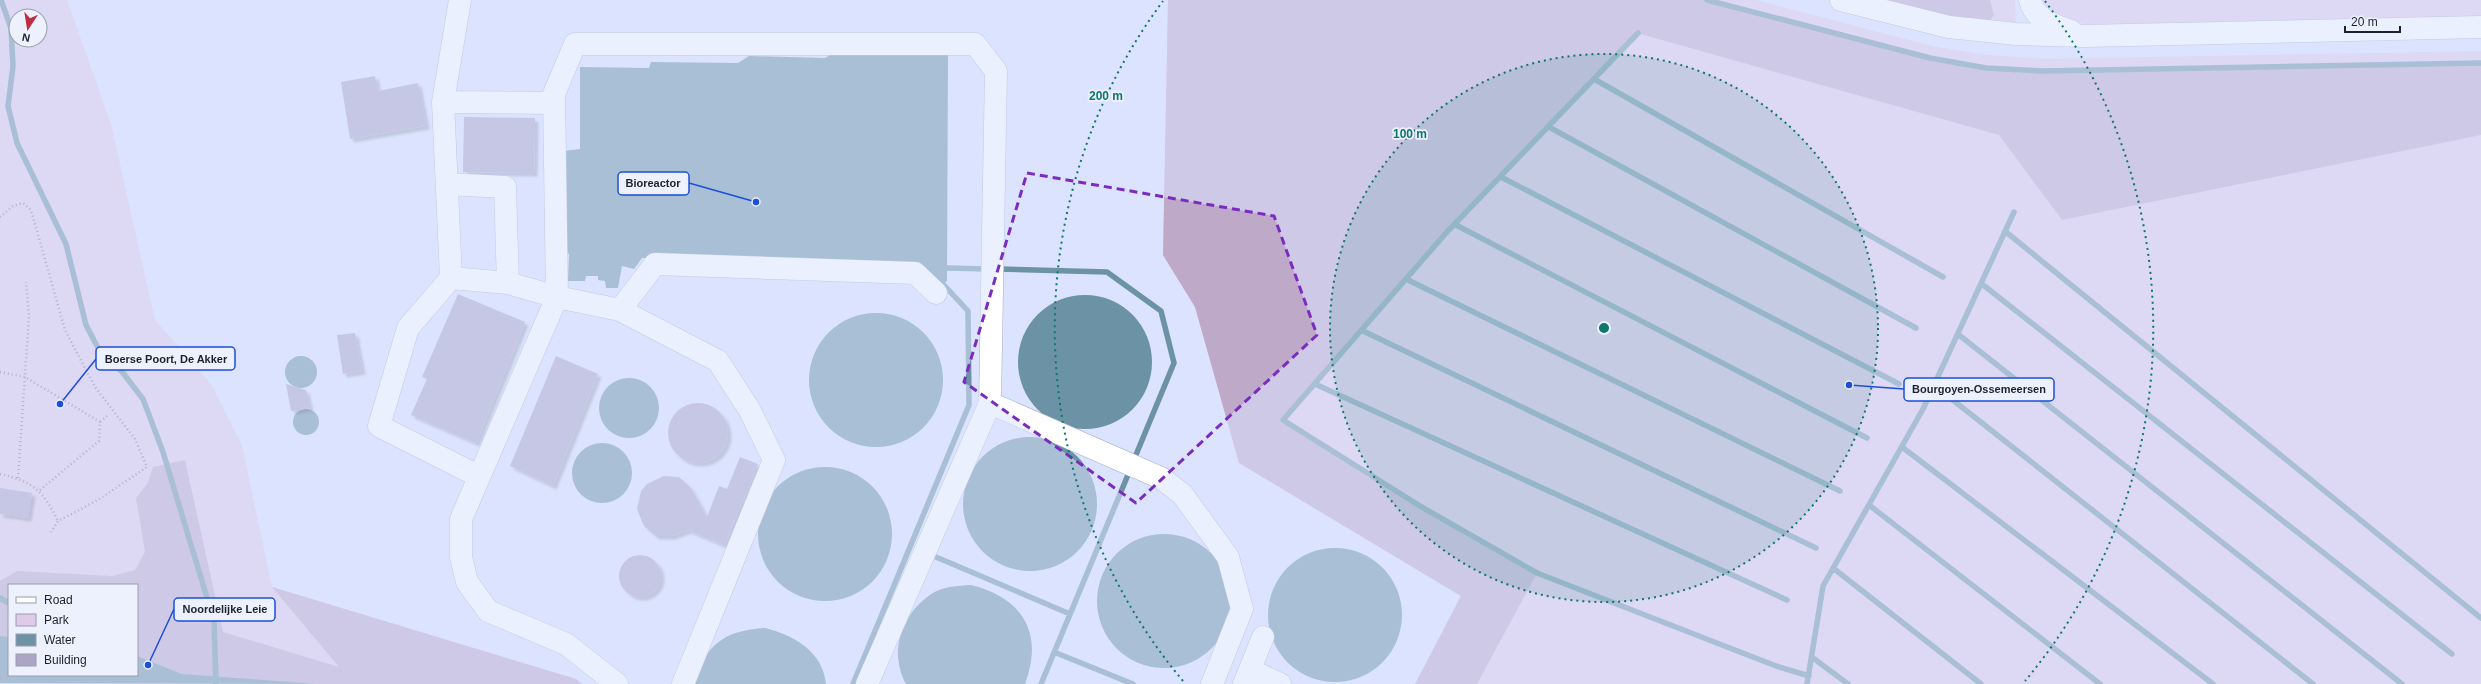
<svg xmlns="http://www.w3.org/2000/svg" width="2481" height="684" font-family="Arial,sans-serif">
  <style>
    .green { fill: #e0cae9; fill-rule: evenodd }
    .forest { fill: #bfa9c9 }
    .water { fill: #6c92a6 }
    .lines { fill: none; stroke-linecap: round; stroke-linejoin: round }
    .stream { stroke: #6c92a6; stroke-width: 5.5 }
    .building { fill: #aca5c6; filter: url(#shadow) }
    .minor-casing { stroke: #a2abcb; stroke-width: 23 }
    .highway-casing { stroke: #a2abcb; stroke-width: 23 }
    .path { stroke: #787d90; stroke-width: 2.5; stroke-dasharray: 1 3; stroke-linecap: butt }
    .minor { stroke: #fff; stroke-width: 22 }
    .highway { stroke: #fff; stroke-width: 22 }
    .marked { fill: none; stroke: #7b2cbf; stroke-width: 3; stroke-dasharray: 8 5; stroke-linejoin: round }
    .ring { fill: none; stroke: #0f766e; stroke-width: 2; stroke-dasharray: 2 4 }
    .centre { fill: #0f766e; stroke: #edf1fe; stroke-width: 2 }
    .ring-label { font-size: 12px; text-anchor: middle; font-weight: bold; fill: #0f766e; stroke: #edf1fe; stroke-width: 3.5; stroke-linejoin: round; paint-order: stroke }
    .leader { fill: none; stroke: #1d4ed8; stroke-width: 1.5 }
    .callout-dot { fill: #1d4ed8; stroke: #edf1fe; stroke-width: 1.5 }
    .callout { fill: #edf1fe; stroke: #1d4ed8; stroke-width: 1.5 }
    .callout-label { font-size: 11px; text-anchor: middle; font-weight: bold; fill: #1e212d }
  </style>
  <defs>
    <filter id="shadow"><feDropShadow dx="3.5" dy="3.5" stdDeviation="1" flood-color="#0004"/></filter>
  </defs>
  <rect width="100%" height="100%" fill="#dbe3fe"/>
  <path class="green" d="M0,0H67L111,124L155,320L211,384L242,446L272,587L576,679L582,684H0ZM16,16H40V40H16ZM9,585H137V675H9Z
    M1168,0H1756L1932,46L1988,55L2044,59L2481,51V684H1415L1461,596L1239,463L1195,307L1163,255Z
    M1990,0H2015L2016,34L1982,31L1994,15Z
    M2042,0H2481V16L2087,25L2056,15Z"/>
  <path class="forest" d="M1168,0H1707L1930,58L1986,68L2044,71L2481,63V135L2062,220L1999,135L1637,33L1446,233L1283,420L1420,506L1537,573L1477,684H1415L1461,596L1239,463L1195,307L1163,255Z
    M1841,0H1990L1994,15L1982,31Z
    M185,460L223,632L339,667L272,587L576,679L582,684H316L216,678L182,674L137,656V585H9V637L0,636V581L17,571L112,576L135,570L145,552L136,498L148,483L153,467Z"/>
  <path class="water" d="M835,52H948L947,281L937,289L911,266L746,258H642L634,269L622,266L618,288H606L605,281L598,280V276H586L585,281H568L569,254L565,252L564,151L580,149V67L649,68L651,62L738,63L749,56L825,58Z
    M1018 362a67 67 0 1 1 134 0a67 67 0 1 1-134 0Z
    M809 380a67 67 0 1 1 134 0a67 67 0 1 1-134 0Z
    M285 372a16 16 0 1 1 32 0a16 16 0 1 1-32 0Z
    M599 408a30 30 0 1 1 60 0a30 30 0 1 1-60 0Z
    M293 422a13 13 0 1 1 26 0a13 13 0 1 1-26 0Z
    M963 504a67 67 0 1 1 134 0a67 67 0 1 1-134 0Z
    M572 473a30 30 0 1 1 60 0a30 30 0 1 1-60 0Z
    M758 534a67 67 0 1 1 134 0a67 67 0 1 1-134 0Z
    M1097 601a67 67 0 1 1 134 0a67 67 0 1 1-134 0Z
    M1268 615a67 67 0 1 1 134 0a67 67 0 1 1-134 0Z
    M971,585C1023,598 1044,633 1025,684H906C888,652 902,612 933,593C944,586 958,586 971,585Z
    M765,628C793,635 823,651 826,684H693C707,644 723,631 765,628Z
    M0,636L9,637V675H137V656L182,674L316,684L0,683Z"/>
  <g class="lines">
    <path class="stream" d="M1,0L11,28L13,66L8,106L17,143L66,244L86,325L98,348L123,373L143,399L163,452L214,621L216,684
      M1707,0L1930,58L1986,68L2044,71L2481,63
      M1638,33L1446,233L1283,420L1420,506L1537,573L1776,666L1809,676
      M1594,79L1943,277
      M1549,127L1916,328
      M1501,177L1899,384
      M1454,224L1867,438
      M2006,232L2481,618
      M947,268L988,269
      M997,269L1107,272L1161,311L1174,363L1133,462
      M1406,279L1840,491
      M1982,284L2452,654
      M1361,330L1816,548
      M1959,335L2402,684
      M1315,384L1787,600
      M1935,386L2313,684
      M1902,447L2213,684
      M1869,505L2100,684
      M936,557L1070,614
      M1833,568L1981,684
      M0,598L9,603
      M1054,652L1133,684
      M1813,658L1848,684
      M853,684L969,405L968,311L943,284
      M1041,684L1130,470
      M1807,684L1823,586L1923,409L2014,212"/>
  </g>
  <path class="building" d="M375,76L378,91L418,83L426,126L350,139L341,82Z
    M464,117L535,118L534,173L463,172Z
    M458,294L525,322L476,443L411,415L427,379L422,377Z
    M355,333L362,371L343,374L337,335Z
    M556,356L598,374L553,486L510,466Z
    M286,384L306,390L310,408L291,411Z
    M668 433a30 30 0 1 1 60 0a30 30 0 1 1-60 0Z
    M740,457L758,464L724,545L688,530L672,536H656L644,526L637,509L641,491L647,484L664,476L679,477L690,487L707,517L719,486L727,489Z
    M0,488L32,493L28,518L0,514Z
    M619 576a21 21 0 1 1 42 0a21 21 0 1 1-42 0Z"/>
  <g class="lines">
    <g class="minor-casing">
      <path id="minor" d="M460,0L443,102L451,278L408,328L379,426L478,476
        M443,102L554,103
        M447,184L505,187L508,283L451,278
        M508,283L557,297L620,310L655,264L915,273L936,293
        M620,310L718,361L749,409L774,460L683,684
        M990,403L1161,478L1182,494L1228,557L1242,609L1212,684
        M1250,670L1280,684
        M617,684L566,644L488,611L467,582L461,557V519L557,297L554,94L575,44H975L996,71L990,403L867,684
        M1244,684L1263,637"/>
    </g>
    <g class="highway-casing">
      <path id="highway" d="M1841,0L1949,27L2016,34L2085,36L2481,27
        M2030,0C2034,19 2055,26 2071,31"/>
    </g>
    <path class="path" d="M0,217L13,206L23,203L31,210L65,330L95,387L135,439L147,467L98,500L58,521L51,532
      M0,372L25,377L100,422
      M0,474C33,481 44,492 58,521
      M18,478L29,316L26,282
      M40,490L99,441L100,422L107,416"/>
    <use href="#minor" class="minor"/>
    <use href="#highway" class="highway"/>
  </g>
  <path d="M0 0H2481V684H0ZM1027,173L1274,216L1317,335L1136,503L964,382Z" fill="#dbe3fe" fill-opacity=".55" fill-rule="evenodd"/>
  <path class="marked" d="M1027,173L1274,216L1317,335L1136,503L964,382Z"/>
  <circle cx="1604" cy="328" r="274" fill="#0f766e" fill-opacity=".12"/>
  <g class="ring">
    <circle cx="1604" cy="328" r="274"/>
    <path d="M1183 681A549 549 0 0 1 1163 1M2045 1A549 549 0 0 1 2025 681"/>
  </g>
  <circle cx="1604" cy="328" r="6" class="centre"/>
  <g class="ring-label">
    <text x="1106" y="100">200 m</text>
    <text x="1410" y="138">100 m</text>
  </g>
  <path class="leader" d="M756 202L689 183M60 404L96 359M1849 385L1904 389M148 665L174 609"/>
  <g class="callout-dot">
    <circle cx="756" cy="202" r="4"/>
    <circle cx="60" cy="404" r="4"/>
    <circle cx="1849" cy="385" r="4"/>
    <circle cx="148" cy="665" r="4"/>
  </g>
  <g class="callout">
    <rect x="618" y="172" width="71" height="23" rx="4"/>
    <rect x="96" y="347" width="139" height="23" rx="4"/>
    <rect x="1904" y="378" width="150" height="23" rx="4"/>
    <rect x="174" y="598" width="101" height="23" rx="4"/>
  </g>
  <g class="callout-label">
    <text x="653" y="187">Bioreactor</text>
    <text x="166" y="363">Boerse Poort, De Akker</text>
    <text x="1979" y="393">Bourgoyen-Ossemeersen</text>
    <text x="225" y="613">Noordelijke Leie</text>
  </g>
  <rect x="8" y="584" width="130" height="92" fill="#edf1fe" stroke="#9a9eaa"/>
  <rect x="16" y="597" width="20" height="6" fill="#ffffff" stroke="#9a9eaa"/>
  <text x="44" y="604" font-size="12" fill="#1e212d">Road</text>
  <rect x="16" y="614" width="20" height="12" fill="#e0cae9" stroke="#9a9eaa"/>
  <text x="44" y="624" font-size="12" fill="#1e212d">Park</text>
  <rect x="16" y="634" width="20" height="12" fill="#6c92a6" stroke="#9a9eaa"/>
  <text x="44" y="644" font-size="12" fill="#1e212d">Water</text>
  <rect x="16" y="654" width="20" height="12" fill="#aca5c6" stroke="#9a9eaa"/>
  <text x="44" y="664" font-size="12" fill="#1e212d">Building</text>
  <g transform="translate(28 28) rotate(192)"><circle r="19" fill="#edf1fe" stroke="#9a9eaa"/>
  <path d="M0-3L7 15L0 10L-7 15Z" fill="#bd2c41"/>
  <text y="-6" font-size="11" font-weight="bold" text-anchor="middle" fill="#1e212d">N</text>
  </g>
  <path d="M2345 26v6h55v-6" fill="none" stroke="#1e212d" stroke-width="2"/>
  <text x="2351" y="26" font-size="12" fill="#1e212d" stroke="#edf1fe" stroke-width="3" paint-order="stroke">20 m</text>
</svg>
